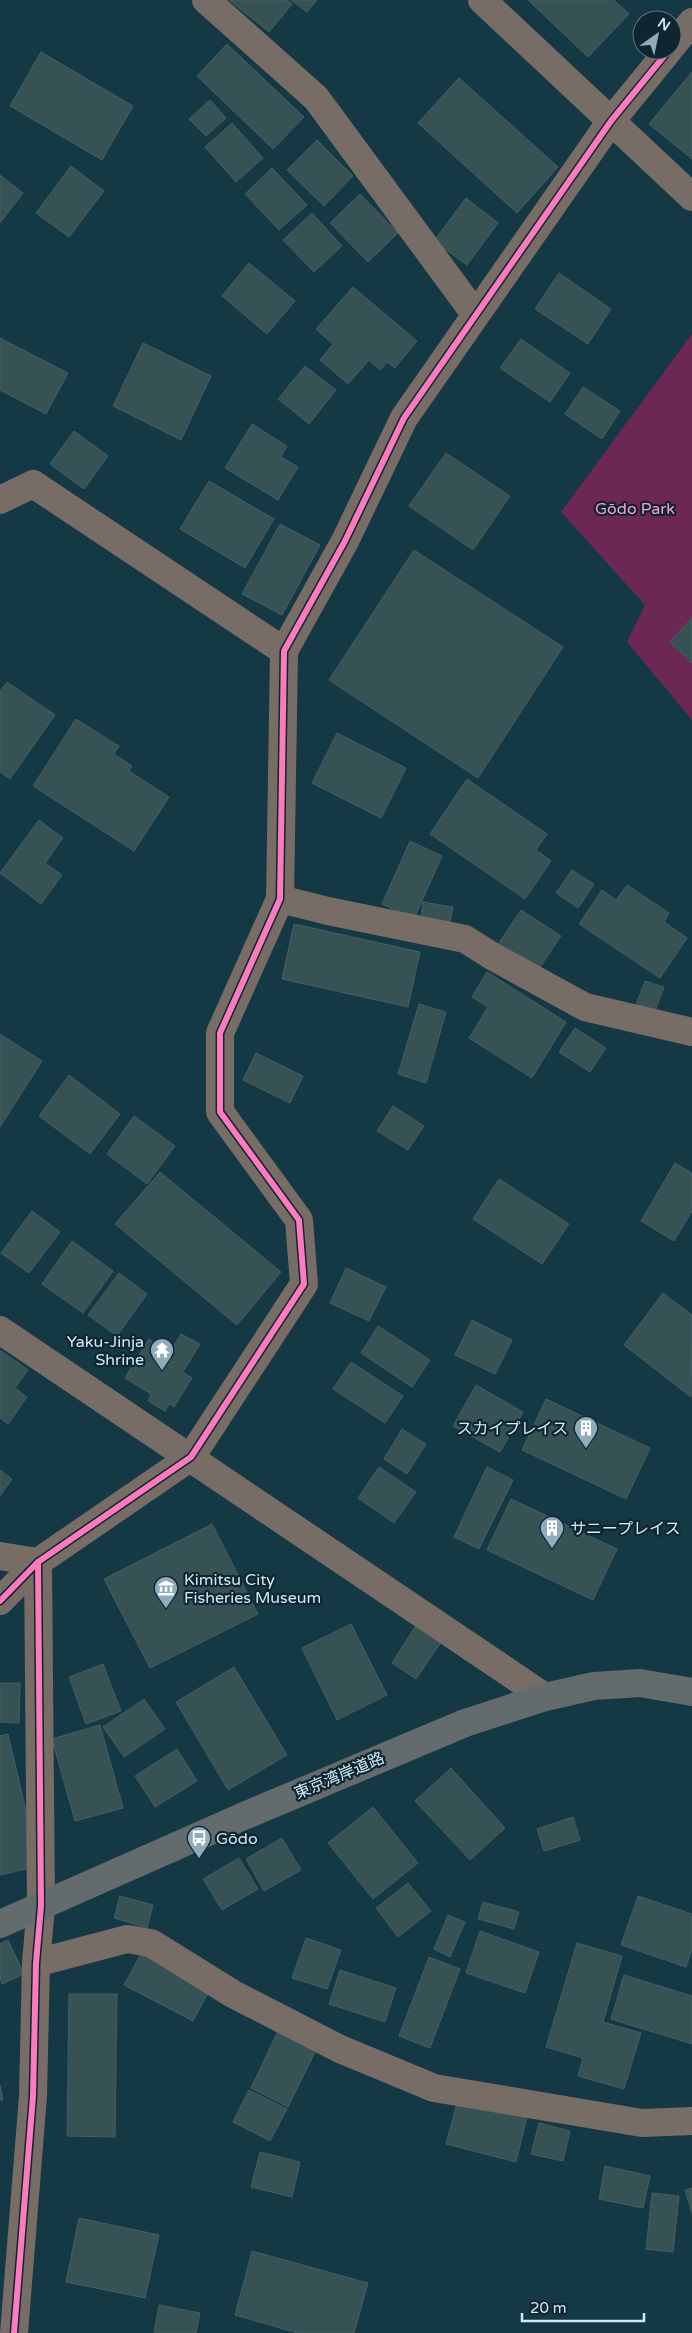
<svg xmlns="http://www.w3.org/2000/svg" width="692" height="2333" font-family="'Varela Round','Noto Sans JP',sans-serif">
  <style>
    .green { fill: #6d2754 }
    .building { fill: #375255; stroke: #445f62 }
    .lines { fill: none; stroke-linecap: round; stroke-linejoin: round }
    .street { stroke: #776d66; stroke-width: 28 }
    .highway { stroke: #636b6c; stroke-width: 28 }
    .cycleway-casing { stroke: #0f2631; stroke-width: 9 }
    .cycleway { stroke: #fd7abc; stroke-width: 6 }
    .labels { text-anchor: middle; stroke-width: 4.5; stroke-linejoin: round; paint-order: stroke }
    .park-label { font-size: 16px; fill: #fba1cd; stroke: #0f2631 }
    .poi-label { font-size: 16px; fill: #cfebf9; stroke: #0f2631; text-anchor: start }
    .street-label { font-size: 16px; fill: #cfebf9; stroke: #0f2631 }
  </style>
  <rect width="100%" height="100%" fill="#153845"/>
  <path class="green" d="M692,334V720L627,642L645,605L561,512Z"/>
  <path class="building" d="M229,0H287L292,4L269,32Z
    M291,0H317L307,12Z
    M528,0H614L629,14L588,57Z
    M227,44L304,117L273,149L197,76Z
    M41,52L133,106L102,160L10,106Z
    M692,72V159L649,124Z
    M459,78L558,167L517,213L418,123Z
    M210,100L226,118L206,136L189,119Z
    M232,123L263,158L236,182L205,147Z
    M317,140L353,176L324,206L287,170Z
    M71,166L104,191L69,237L36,213Z
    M272,168L307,205L279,230L245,194Z
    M0,175L23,193L0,223Z
    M360,194L398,233L368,262L330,223Z
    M466,198L498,223L467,265L434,241Z
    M312,213L342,246L314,272L283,240Z
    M249,263L295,301L267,334L222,296Z
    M559,273L611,309L588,344L535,309Z
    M353,287L417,341L395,368L387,362L380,370L369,360L348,384L320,360L333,344L316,329Z
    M0,338L68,373L46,414L0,390Z
    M521,339L570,373L550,402L500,368Z
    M143,343L211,376L181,440L113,406Z
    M305,366L336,390L309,424L278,399Z
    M583,387L620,411L602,439L565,414Z
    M252,424L287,446L281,457L298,467L278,500L225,468Z
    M74,431L108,456L84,489L50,464Z
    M446,453L510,496L473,550L409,506Z
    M209,481L274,519L245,568L180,529Z
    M280,524L320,545L282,615L242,594Z
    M414,550L563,647L478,778L329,680Z
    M692,618V663L670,642Z
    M7,682L55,715L10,779L0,772V691Z
    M76,719L119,746L114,754L132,766L129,771L169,797L134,851L33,786Z
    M337,733L406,768L381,818L312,783Z
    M467,779L547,834L536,850L551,861L525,899L430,834Z
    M39,820L63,838L45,863L62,875L41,904L0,873Z
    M410,841L442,856L414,919L382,904Z
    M572,870L594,884L578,908L556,893Z
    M627,885L669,913L664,922L687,938L660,978L579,924L602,890L616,900Z
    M423,902L453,907L450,922L421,918Z
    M521,910L561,936L534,976L495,949Z
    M294,924L420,952L408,1007L282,979Z
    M487,972L566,1022L532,1078L469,1038L488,1007L472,997Z
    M645,981L664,987L655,1011L636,1005Z
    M419,1004L446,1012L426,1083L398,1074Z
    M575,1028L606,1048L590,1072L559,1052Z
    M0,1034L42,1061L0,1127Z
    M256,1053L303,1076L290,1103L243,1080Z
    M69,1075L120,1114L90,1154L39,1116Z
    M393,1106L424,1126L408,1150L377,1131Z
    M134,1116L175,1146L147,1184L107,1154Z
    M675,1163L692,1173V1211L674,1241L641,1221Z
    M160,1172L281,1272L237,1325L115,1224Z
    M499,1179L569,1224L542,1264L473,1219Z
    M32,1211L60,1232L29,1273L1,1253Z
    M72,1241L113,1271L83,1313L42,1284Z
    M346,1268L386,1287L369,1321L330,1303Z
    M119,1273L147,1294L117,1336L88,1315Z
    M663,1293L692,1315L691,1397L624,1345Z
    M472,1320L512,1340L495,1374L455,1355Z
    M378,1326L430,1360L412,1387L361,1353Z
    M181,1334L200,1344L183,1372L192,1378L174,1407L169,1404L165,1411L148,1401L151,1394L125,1378L149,1339L162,1349L166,1343L173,1347Z
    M0,1350L28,1370L15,1388L27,1397L8,1424L0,1418Z
    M351,1362L403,1396L385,1423L333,1389Z
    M476,1385L523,1412L500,1452L453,1426Z
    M546,1399L650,1448L626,1499L522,1450Z
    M402,1429L426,1444L407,1474L384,1459Z
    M379,1467L416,1492L394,1523L358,1498Z
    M487,1467L513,1480L479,1549L454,1537Z
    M0,1470L12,1479L0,1496Z
    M511,1499L617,1549L593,1600L487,1550Z
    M212,1524L258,1614L150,1668L104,1579Z
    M351,1624L387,1695L337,1720L302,1648Z
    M416,1625L441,1642L416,1679L392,1663Z
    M103,1664L121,1711L86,1724L69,1677Z
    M234,1667L287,1755L228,1790L176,1702Z
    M0,1683H20L19,1723L0,1722Z
    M144,1699L165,1729L124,1757L103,1727Z
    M100,1725L123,1808L75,1821L52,1739Z
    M8,1734L39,1866L0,1875V1736Z
    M177,1749L197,1781L155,1807L135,1776Z
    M451,1768L505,1828L470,1860L415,1801Z
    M373,1807L418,1863L373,1899L328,1843Z
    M573,1817L580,1840L544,1851L537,1829Z
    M282,1838L301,1870L264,1891L246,1859Z
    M239,1858L258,1889L222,1910L203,1879Z
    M408,1883L431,1911L398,1937L376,1908Z
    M120,1896L153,1905L147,1928L114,1918Z
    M638,1896L692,1914V1949L686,1967L621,1945Z
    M483,1902L519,1912L514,1929L478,1919Z
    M448,1915L465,1922L450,1957L434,1949Z
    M480,1931L539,1952L525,1993L466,1973Z
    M306,1938L341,1950L327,1989L292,1978Z
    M8,1940L24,1974L2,1984L0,1978V1944Z
    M577,1943L622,1956L603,2022L641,2033L624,2089L578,2076L583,2058L546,2047Z
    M141,1954L209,1991L193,2021L124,1985Z
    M429,1957L460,1969L430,2048L399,2036Z
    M340,1970L396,1988L385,2022L329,2004Z
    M624,1975L692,1996V2044L611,2019Z
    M69,1994H117L115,2137L67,2136Z
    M278,2031L316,2050L288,2107L251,2088Z
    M0,2085L3,2100H0Z
    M249,2090L287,2109L270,2141L233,2122Z
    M458,2099L527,2117L516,2162L446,2144Z
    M539,2123L570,2131L563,2161L531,2154Z
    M260,2152L300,2162L292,2197L251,2187Z
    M605,2166L650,2176L643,2208L599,2199Z
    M692,2188V2213L685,2190Z
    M652,2193L679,2196L673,2252L646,2249Z
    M79,2218L159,2235L145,2298L66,2282Z
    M252,2251L368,2283L354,2333H298L235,2315Z
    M159,2305L200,2313L196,2333H154Z"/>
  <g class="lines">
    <path class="street" d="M206,0L316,98L475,314
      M482,0L692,197
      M672,46L692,22
      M0,500L33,484L284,651
      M280,899L328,911L465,939L492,956L585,1007L692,1032
      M0,1330L545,1697
      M0,1556L38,1562
      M0,1601L38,1562L191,1457L304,1284L299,1220L220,1112V1033L280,899L284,651L345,541L404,418L611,121L669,50
      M36,1963L127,1939L151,1943L233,1994L340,2049L434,2088L642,2123L692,2121
      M14,2333L33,2096L36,1963L41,1906L38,1562"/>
    <path class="highway" d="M0,1924L244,1816L465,1723L545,1697L594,1686L640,1683L692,1692"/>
    <g class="cycleway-casing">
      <path id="cycleway" d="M0,1601L38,1562L191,1457L304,1284L299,1220L220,1112V1033L280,899L284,651L345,541L404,418L611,121L669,50
        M14,2333L33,2096L36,1963L41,1906L38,1562"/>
    </g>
    <use href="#cycleway" class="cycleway"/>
  </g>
  <defs>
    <g id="temple-pin" transform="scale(1.25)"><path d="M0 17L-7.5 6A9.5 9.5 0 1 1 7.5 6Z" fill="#8eacba" stroke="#0f2631"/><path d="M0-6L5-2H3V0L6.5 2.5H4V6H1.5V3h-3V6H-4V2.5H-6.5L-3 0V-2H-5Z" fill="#fff"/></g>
    <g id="building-pin" transform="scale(1.25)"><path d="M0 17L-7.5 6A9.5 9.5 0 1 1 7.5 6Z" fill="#8eacba" stroke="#0f2631"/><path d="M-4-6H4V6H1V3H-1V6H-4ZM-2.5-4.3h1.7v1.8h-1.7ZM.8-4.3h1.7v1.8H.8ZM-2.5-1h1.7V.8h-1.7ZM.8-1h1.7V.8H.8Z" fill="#fff"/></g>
    <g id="museum-pin" transform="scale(1.25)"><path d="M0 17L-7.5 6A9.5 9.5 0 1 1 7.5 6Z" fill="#8eacba" stroke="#0f2631"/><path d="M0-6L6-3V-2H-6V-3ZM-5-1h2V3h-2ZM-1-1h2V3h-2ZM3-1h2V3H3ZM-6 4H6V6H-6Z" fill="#fff"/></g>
    <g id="bus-pin" transform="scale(1.25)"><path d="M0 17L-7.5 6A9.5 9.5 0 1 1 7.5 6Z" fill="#8eacba" stroke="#0f2631"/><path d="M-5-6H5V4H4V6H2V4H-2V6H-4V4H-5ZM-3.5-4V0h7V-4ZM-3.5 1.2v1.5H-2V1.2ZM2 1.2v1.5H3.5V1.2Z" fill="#fff"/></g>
  </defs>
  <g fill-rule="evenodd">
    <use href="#temple-pin" x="162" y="1350"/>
    <use href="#building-pin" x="586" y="1428"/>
    <use href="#building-pin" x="552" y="1528"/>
    <use href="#museum-pin" x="166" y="1588"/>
    <use href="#bus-pin" x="199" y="1838"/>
  </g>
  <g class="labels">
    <g class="park-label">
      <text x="635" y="514">Gōdo Park</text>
    </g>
    <g class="poi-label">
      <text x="144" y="1347" text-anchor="end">Yaku-Jinja<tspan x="144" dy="18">Shrine</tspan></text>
      <text x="568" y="1434" text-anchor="end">スカイプレイス</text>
      <text x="570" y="1534">サニープレイス</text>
      <text x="184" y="1585">Kimitsu City<tspan x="184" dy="18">Fisheries Museum</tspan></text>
      <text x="216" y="1844">Gōdo</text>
    </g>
    <g class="street-label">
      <text transform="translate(339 1775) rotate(-23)" y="6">東京湾岸道路</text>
    </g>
  </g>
  <g transform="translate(657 35) rotate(33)"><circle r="24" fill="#0f2631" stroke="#5c7581"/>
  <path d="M0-4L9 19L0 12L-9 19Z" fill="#8eacba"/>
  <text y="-8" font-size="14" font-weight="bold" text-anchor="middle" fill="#cfebf9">N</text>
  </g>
  <path d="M522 2313v8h122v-8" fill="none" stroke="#cfebf9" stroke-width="2.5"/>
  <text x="530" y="2313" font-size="15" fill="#cfebf9" stroke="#0f2631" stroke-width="4" paint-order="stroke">20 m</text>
</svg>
